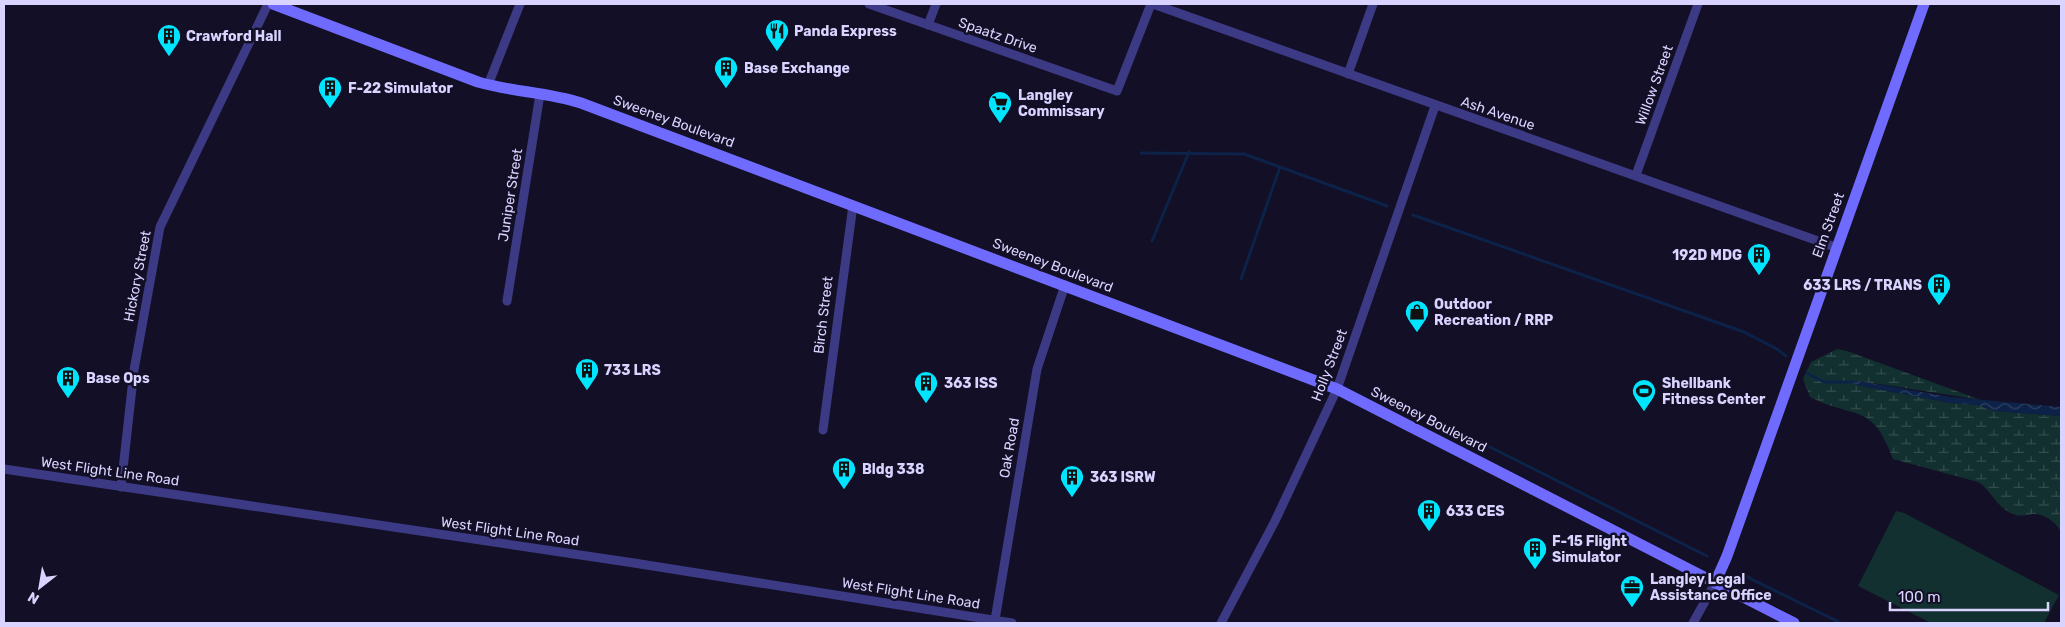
<svg xmlns="http://www.w3.org/2000/svg" width="2065" height="627" font-family="Rubik,sans-serif">
  <style>
    .wetland { fill: url(#wetland-marsh) }
    .green { fill: #12302f }
    .water { fill: url(#water-waves) }
    .lines { fill: none; stroke-linecap: round; stroke-linejoin: round }
    .stream { stroke: #0c2248; stroke-width: 3 }
    .street { stroke: #3d3a85; stroke-width: 9 }
    .secondary { stroke: #6f6bff; stroke-width: 11 }
    .labels { text-anchor: middle; stroke-width: 5; stroke-linejoin: round; paint-order: stroke }
    .poi-label { font-size: 14px; font-weight: bold; fill: #d9d4ff; stroke: #130f26; text-anchor: start }
    .street-label { font-size: 14px; fill: #d9d4ff; stroke: #130f26 }
  </style>
  <defs>
    <pattern id="wetland-marsh" width="20" height="14" patternUnits="userSpaceOnUse" patternTransform="scale(1.25)"><rect width="20" height="14" fill="#12302f"/><path d="M1 5h8M5 5V1M11 12h8M15 12V8" fill="none" stroke="#344d4e"/></pattern>
    <pattern id="water-waves" width="16" height="10" patternUnits="userSpaceOnUse" patternTransform="scale(1.25)"><rect width="16" height="10" fill="#0c2248"/><path d="M0 5q4-4 8 0t8 0" fill="none" stroke="#2f4163"/></pattern>
  </defs>
  <rect width="100%" height="100%" fill="#130f26"/>
  <path class="wetland" d="M1837,349L1847,351L1981,400L1873,383L1850,382L1865,387L1909,395L1951,403L1978,405L1995,411L2061,416V532C2057,523 2044,513 2033,514C2026,515 2020,517 2013,514C1997,508 1992,491 1978,482L1893,459C1872,401 1855,420 1810,397L1803,379L1811,362Z"/>
  <path class="green" d="M1896,511L1904,513L2059,595L2044,623H1931L1858,586Z"/>
  <path class="water" d="M1859,381L1950,397L2061,407V416L1995,411L1978,405L1951,403L1909,395L1865,387L1848,382Z"/>
  <g class="lines">
    <path class="stream" d="M1141,153L1244,154L1387,206
      M1413,215L1744,332L1777,349L1786,356
      M1152,241L1189,152
      M1241,279L1280,167
      M1807,373L1824,382H1852
      M1418,411L1707,556
      M1741,572L1751,579L1841,623"/>
    <path class="street" d="M869,4L1117,91L1151,4
      M1153,4L1835,247
      M928,25L936,4
      M1348,74L1373,4
      M488,85L520,4
      M1636,175L1698,4
      M507,301L540,94
      M823,430L853,205
      M4,469L634,563L1012,623
      M121,487L134,370L160,227L268,4
      M995,620L1037,369L1065,285
      M1221,623L1275,521L1337,389L1435,106
      M1693,623L1715,583"/>
    <path class="secondary" d="M273,4L478,82C512,92 547,92 581,103L1337,389L1794,623
      M1715,583L1727,556L1924,4"/>
  </g>
  <defs>
    <g id="restaurant-pin" transform="scale(1.25)"><path d="M0 17L-7.5 6A9.5 9.5 0 1 1 7.5 6Z" fill="#00e5ff" stroke="#130f26"/><path d="M-5-6h1v4h1v-4h1v4h1v-4h1v5L-1.5 .5V6h-2V.5L-5-1ZM5-6V6H3V1.5H1.5Q1.5-4 5-6Z" fill="#111"/></g>
    <g id="building-pin" transform="scale(1.25)"><path d="M0 17L-7.5 6A9.5 9.5 0 1 1 7.5 6Z" fill="#00e5ff" stroke="#130f26"/><path d="M-4-6H4V6H1V3H-1V6H-4ZM-2.5-4.3h1.7v1.8h-1.7ZM.8-4.3h1.7v1.8H.8ZM-2.5-1h1.7V.8h-1.7ZM.8-1h1.7V.8H.8Z" fill="#111"/></g>
    <g id="supermarket-pin" transform="scale(1.25)"><path d="M0 17L-7.5 6A9.5 9.5 0 1 1 7.5 6Z" fill="#00e5ff" stroke="#130f26"/><path d="M-6-5.5h2.5l.6 2H6L4.5 2H-2.5L-4.4-4H-6ZM-1.5 3.2a1.3 1.3 0 1 0 .1 0ZM3 3.2a1.3 1.3 0 1 0 .1 0Z" fill="#111"/></g>
    <g id="shop-pin" transform="scale(1.25)"><path d="M0 17L-7.5 6A9.5 9.5 0 1 1 7.5 6Z" fill="#00e5ff" stroke="#130f26"/><path d="M-5-2.5h2.3a2.7 3.5 0 0 1 5.4 0H5L5.5 6h-11ZM-1.5-2.5h3a1.5 2.3 0 0 0-3 0Z" fill="#111"/></g>
    <g id="stadium-pin" transform="scale(1.25)"><path d="M0 17L-7.5 6A9.5 9.5 0 1 1 7.5 6Z" fill="#00e5ff" stroke="#130f26"/><path d="M0-5a6.5 5 0 1 0 0 10a6.5 5 0 1 0 0-10ZM-3.5-1.8h7v3.6h-7Z" fill="#111"/></g>
    <g id="office-pin" transform="scale(1.25)"><path d="M0 17L-7.5 6A9.5 9.5 0 1 1 7.5 6Z" fill="#00e5ff" stroke="#130f26"/><path d="M-6-3h4V-5.5h4V-3h4V5H-6ZM-1-4.5V-3h2v-1.5ZM-6 0V1H6V0Z" fill="#111"/></g>
  </defs>
  <g fill-rule="evenodd">
    <use href="#restaurant-pin" x="777" y="31"/>
    <use href="#building-pin" x="169" y="36"/>
    <use href="#building-pin" x="726" y="68"/>
    <use href="#building-pin" x="330" y="88"/>
    <use href="#supermarket-pin" x="1000" y="103"/>
    <use href="#building-pin" x="1759" y="255"/>
    <use href="#building-pin" x="1939" y="285"/>
    <use href="#shop-pin" x="1417" y="312"/>
    <use href="#building-pin" x="587" y="370"/>
    <use href="#building-pin" x="68" y="378"/>
    <use href="#building-pin" x="926" y="383"/>
    <use href="#stadium-pin" x="1644" y="391"/>
    <use href="#building-pin" x="844" y="469"/>
    <use href="#building-pin" x="1072" y="477"/>
    <use href="#building-pin" x="1429" y="511"/>
    <use href="#building-pin" x="1535" y="549"/>
    <use href="#office-pin" x="1632" y="587"/>
  </g>
  <g class="labels">
    <g class="poi-label">
      <text x="794" y="36">Panda Express</text>
      <text x="186" y="41">Crawford Hall</text>
      <text x="744" y="73">Base Exchange</text>
      <text x="348" y="93">F-22 Simulator</text>
      <text x="1018" y="100">Langley<tspan x="1018" dy="16">Commissary</tspan></text>
      <text x="1742" y="260" text-anchor="end">192D MDG</text>
      <text x="1922" y="290" text-anchor="end">633 LRS / TRANS</text>
      <text x="1434" y="309">Outdoor<tspan x="1434" dy="16">Recreation / RRP</tspan></text>
      <text x="604" y="375">733 LRS</text>
      <text x="86" y="383">Base Ops</text>
      <text x="944" y="388">363 ISS</text>
      <text x="1662" y="388">Shellbank<tspan x="1662" dy="16">Fitness Center</tspan></text>
      <text x="862" y="474">Bldg 338</text>
      <text x="1090" y="482">363 ISRW</text>
      <text x="1446" y="516">633 CES</text>
      <text x="1552" y="546">F-15 Flight<tspan x="1552" dy="16">Simulator</tspan></text>
      <text x="1650" y="584">Langley Legal<tspan x="1650" dy="16">Assistance Office</tspan></text>
    </g>
    <g class="street-label">
      <text transform="translate(998 35) rotate(19)" y="5">Spaatz Drive</text>
      <text transform="translate(1654 85) rotate(-70)" y="5">Willow Street</text>
      <text transform="translate(1498 113) rotate(19)" y="5">Ash Avenue</text>
      <text transform="translate(674 121) rotate(20)" y="5">Sweeney Boulevard</text>
      <text transform="translate(510 195) rotate(-81)" y="5">Juniper Street</text>
      <text transform="translate(1828 225) rotate(-70)" y="5">Elm Street</text>
      <text transform="translate(1053 265) rotate(21)" y="5">Sweeney Boulevard</text>
      <text transform="translate(137 276) rotate(-79)" y="5">Hickory Street</text>
      <text transform="translate(823 315) rotate(-83)" y="5">Birch Street</text>
      <text transform="translate(1329 365) rotate(-69)" y="5">Holly Street</text>
      <text transform="translate(1429 419) rotate(27)" y="5">Sweeney Boulevard</text>
      <text transform="translate(1009 448) rotate(-80)" y="5">Oak Road</text>
      <text transform="translate(110 471) rotate(8)" y="5">West Flight Line Road</text>
      <text transform="translate(510 531) rotate(8)" y="5">West Flight Line Road</text>
      <text transform="translate(911 593) rotate(9)" y="5">West Flight Line Road</text>
    </g>
  </g>
  <rect width="2065" height="627" fill="none" stroke="#d9d4ff" stroke-width="10"/>
  <g transform="translate(40 587) rotate(211)" stroke="#130f26" stroke-width="4" paint-order="stroke">
  <path d="M0-4L9 19L0 12L-9 19Z" fill="#d9d4ff"/>
  <text y="-8" font-size="14" font-weight="bold" text-anchor="middle" fill="#d9d4ff">N</text>
  </g>
  <path d="M1890 602v8h158v-8" fill="none" stroke="#d9d4ff" stroke-width="2.5"/>
  <text x="1898" y="602" font-size="15" fill="#d9d4ff" stroke="#130f26" stroke-width="4" paint-order="stroke">100 m</text>
</svg>
